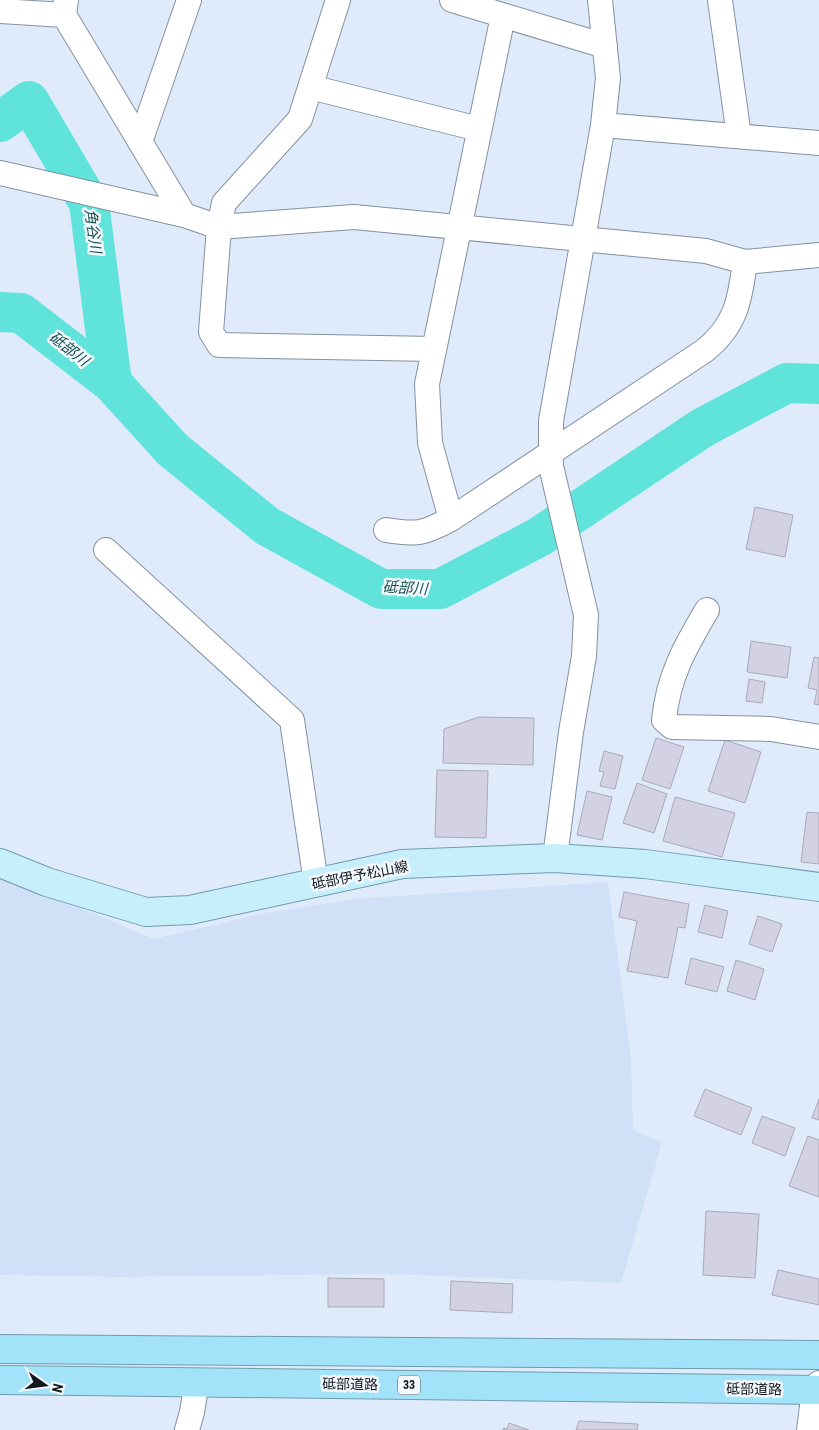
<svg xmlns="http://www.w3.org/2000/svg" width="819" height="1430" font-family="'Roboto Condensed','Noto Sans JP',sans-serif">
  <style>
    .built { fill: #d0e1f7 }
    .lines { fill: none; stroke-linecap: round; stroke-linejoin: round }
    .river { stroke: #60e3db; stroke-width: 40 }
    .building { fill: #d2d2e4; stroke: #a9a9bb }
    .minor-casing { stroke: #85919f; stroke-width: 26 }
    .major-casing { stroke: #709cac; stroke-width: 30 }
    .highway-casing { stroke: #709cac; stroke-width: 30 }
    .minor { stroke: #fff; stroke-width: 24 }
    .major { stroke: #c7eefb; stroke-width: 28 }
    .highway { stroke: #a2e3f9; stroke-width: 28 }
    .labels { text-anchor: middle; stroke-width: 5; stroke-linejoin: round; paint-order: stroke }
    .shield { fill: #f3f8fe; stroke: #565b60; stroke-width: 1 }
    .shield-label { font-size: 12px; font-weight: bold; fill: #13181d }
    .street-label { font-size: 14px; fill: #13181d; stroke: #f3f8fe }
    .water-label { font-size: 15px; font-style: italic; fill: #18514e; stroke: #f3f8fe }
  </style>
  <rect width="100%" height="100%" fill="#dfebfb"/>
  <path class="built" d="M0,874L154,939L265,913L354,899L608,882L631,1058L633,1130L662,1142L621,1283L387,1274L118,1277L0,1275Z"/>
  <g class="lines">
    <path class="river" d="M0,122L29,101L89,203L112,383
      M0,312L21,313L112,383L173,450L267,526L381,589H440L539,537L702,428L787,383L819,384"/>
  </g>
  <path class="building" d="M755,507L793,515L785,557L746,549Z
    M751,641L791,647L787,678L747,672Z
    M814,657L819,658V705L814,704L817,690L808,688Z
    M749,679L765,682L762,703L746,701Z
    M479,717L534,718L533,765L443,763L444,729Z
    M656,738L684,747L670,789L642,780Z
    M725,740L761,752L745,803L708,791Z
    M604,751L623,756L615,789L600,786L604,772L599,771Z
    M437,770L488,771L486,838L435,837Z
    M637,783L667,794L654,833L623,823Z
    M587,791L612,797L602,840L577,835Z
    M675,797L735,813L722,857L663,841Z
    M807,812L819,813V864L801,862Z
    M624,892L689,904L685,928L678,927L668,978L627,971L637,921L619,917Z
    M705,905L728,911L722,938L698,932Z
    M758,916L782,924L772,952L749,944Z
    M691,958L724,967L717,992L685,984Z
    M736,960L764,969L755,1000L727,991Z
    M705,1089L752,1108L741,1135L694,1116Z
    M819,1099V1120L812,1118Z
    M762,1116L795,1128L785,1156L752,1143Z
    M808,1136L819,1140V1197L789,1186Z
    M706,1211L759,1214L755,1278L703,1275Z
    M778,1270L819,1279V1305L772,1295Z
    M328,1278L384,1279V1307H328Z
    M451,1281L513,1284L512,1313L450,1310Z
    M579,1421L638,1424L637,1430H576Z
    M509,1423L529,1430H503L504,1428L507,1429Z"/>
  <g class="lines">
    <g class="minor-casing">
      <path id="minor" d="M66,0L64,15L184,215
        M338,0L300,119L224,203L219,227L211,332L219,345L434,349
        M452,0L605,46
        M720,0L739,136
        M0,11L64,15
        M310,87L479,129
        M603,125L819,143
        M140,142L189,0
        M0,173L184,215L219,227L354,217L706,251L745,262L819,255
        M451,519L430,443L427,384L503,16
        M386,530C417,535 423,534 451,519L704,351C736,326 740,300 745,262
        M106,550L292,720L316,883
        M707,610C685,647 668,677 664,720L672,727L771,729L819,737
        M555,858L571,732L584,656L586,615L551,466V421L603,125L608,78L600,0
        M187,1430L192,1412L197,1382
        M809,1430L814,1390L819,1383"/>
    </g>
    <g class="major-casing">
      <path id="major" d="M0,863L47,882L146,912L190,910L402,864L555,858L645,864L819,887"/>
    </g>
    <g class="highway-casing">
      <path id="highway" d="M0,1349L819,1355
        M0,1380L819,1390"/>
    </g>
    <use href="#minor" class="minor"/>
    <use href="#major" class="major"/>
    <use href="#highway" class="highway"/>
  </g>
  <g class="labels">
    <rect class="shield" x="398" y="1375.5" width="22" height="19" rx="4"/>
    <g class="shield-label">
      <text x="409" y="1389">33</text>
    </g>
    <g class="street-label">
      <text transform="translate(360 875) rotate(-11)" y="5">砥部伊予松山線</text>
      <text transform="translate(350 1384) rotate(1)" y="5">砥部道路</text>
      <text transform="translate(754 1389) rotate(1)" y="5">砥部道路</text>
    </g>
    <g class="water-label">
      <text transform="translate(93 231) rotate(82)" y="5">角谷川</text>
      <text transform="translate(69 349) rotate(38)" y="5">砥部川</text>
      <text transform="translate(405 588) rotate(3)" y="5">砥部川</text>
    </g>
  </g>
  <g transform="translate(45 1385) rotate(104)" stroke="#f3f8fe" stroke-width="4" paint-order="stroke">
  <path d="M0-4L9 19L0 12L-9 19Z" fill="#13181d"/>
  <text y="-8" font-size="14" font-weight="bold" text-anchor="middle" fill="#13181d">N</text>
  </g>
</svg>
